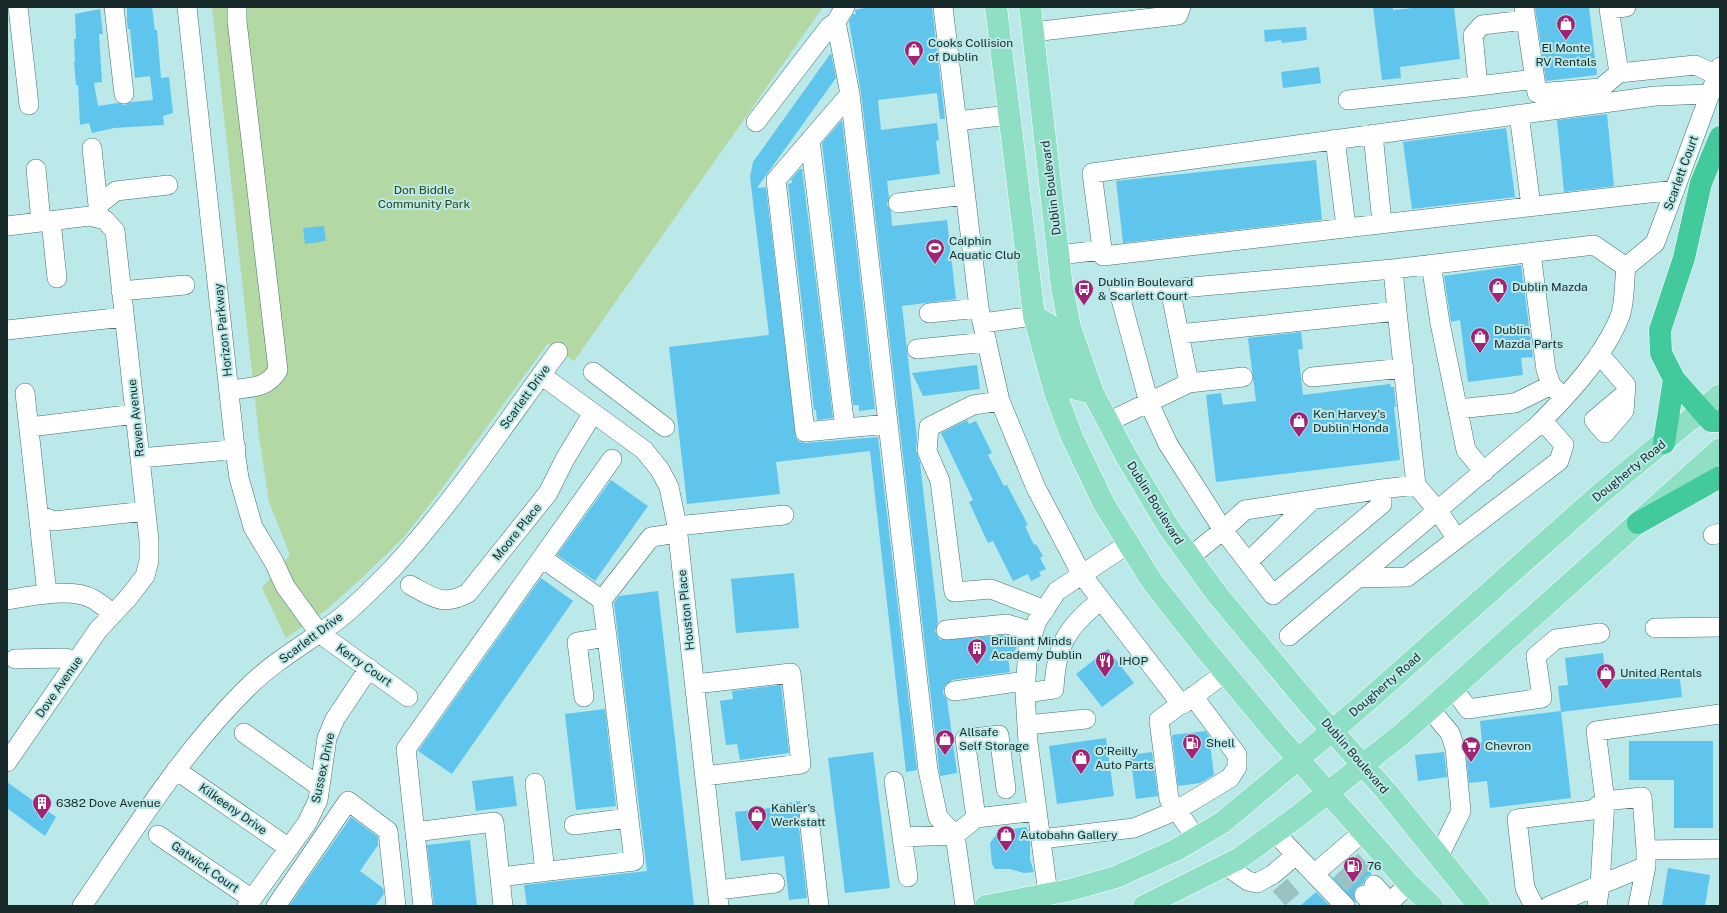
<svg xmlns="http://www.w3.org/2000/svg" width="1727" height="913" font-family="'Public Sans',sans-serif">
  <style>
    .green { fill: #b3d8a3 }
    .building { fill: #60c5ed }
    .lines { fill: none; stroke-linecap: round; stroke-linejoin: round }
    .minor-tunnel { stroke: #9ac2c3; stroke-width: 19; stroke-dasharray: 19 10; stroke-linecap: butt }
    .minor-casing { stroke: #467071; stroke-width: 20 }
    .major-casing { stroke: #fff; stroke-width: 23 }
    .highway-casing { stroke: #fff; stroke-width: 23 }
    .minor { stroke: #fff; stroke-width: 19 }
    .major { stroke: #8edfc4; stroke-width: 22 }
    .highway { stroke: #43ca9c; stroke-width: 22 }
    .labels { text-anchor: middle; stroke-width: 4; stroke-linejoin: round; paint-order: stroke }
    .poi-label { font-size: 12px; fill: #182929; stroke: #bbe8e9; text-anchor: start }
    .street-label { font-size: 12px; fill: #182929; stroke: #bbe8e9 }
    .park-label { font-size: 12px; fill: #274716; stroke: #bbe8e9 }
  </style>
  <rect width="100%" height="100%" fill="#bbe8e9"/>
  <path class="green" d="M212,7H823L574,361L548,343L434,499L404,537L363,577L326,610L286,638L262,588L290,555L269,502L259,436Z"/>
  <path class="building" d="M127,7H152L155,30H157L161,78L169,77L173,113L163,116L164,125L114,128L92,133L89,123L80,125L78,85H76L74,62H75L74,39H76L75,14L100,9L103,34H99L102,82L94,83L98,106L118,103L125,105L132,102L153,100L150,76L135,78L130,29H128L127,21Z
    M870,7H932L945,119H940L937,93L878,100L881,130L937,123L939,140L936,141L940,174L887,181L889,197L887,204L891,211L892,226L947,220L956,299L902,306L917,438L916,450L920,462L938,622L935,631L940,640L1005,635L1013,637L1018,644L1013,655L1008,657L1010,672L952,680L944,687L943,693L947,699L957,773L940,776L861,93L849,21L853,14H856L855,10Z
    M1373,7H1393V10L1422,7H1454L1460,59L1400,67L1401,78L1382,80Z
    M1535,7H1589L1597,75L1546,81Z
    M1306,27L1307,40L1282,43L1281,40L1265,42L1264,30Z
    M831,53L836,78L757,188L766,187L796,438L800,442L806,443L878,437L917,770L906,772L870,451L776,462L780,494L687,504L669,347L769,335L750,177L753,162Z
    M1319,67L1321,83L1283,88L1281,72Z
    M1607,114L1614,186L1564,192L1557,120Z
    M842,120L875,409L859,411V405H853L822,143Z
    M1506,128L1515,197L1412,209L1403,142Z
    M1316,160L1322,220L1123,243L1116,181Z
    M800,169H802L833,418L817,420L816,410H814L788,184L792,183L791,179Z
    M324,226L326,241L305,244L303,228Z
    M1521,265L1533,357L1521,358L1523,375L1468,382L1460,320L1451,322L1444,276Z
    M1301,332L1303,349L1298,350L1303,395L1390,384L1391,387H1394L1396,407H1394L1400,460L1216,482L1206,395L1221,393L1223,405L1256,401L1248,338Z
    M977,365L980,389L923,396L912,373Z
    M967,420L969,424L976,421L992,453L988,455L1004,486L1007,485L1028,525L1025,526L1034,545L1036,544L1043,556L1040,558L1046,569L1039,572L1041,576L1031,581L1028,574L1013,581L993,541L988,543L969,502L973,500L941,433Z
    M611,480L648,506L595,581L557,555Z
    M794,573L799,628L736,633L731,579Z
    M541,578L573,601L452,774L418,751Z
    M658,591L694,906H527L524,885L647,871L614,603L619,596Z
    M1108,649L1134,683L1102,707L1076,674Z
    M1603,653L1606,681L1679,672L1682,697L1561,712L1558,686L1568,685L1565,658Z
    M781,685L789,753L740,760L737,744L726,745L720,701L733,699L732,691Z
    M605,709L616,806L576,810L565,714Z
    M1561,711L1571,798L1490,808L1487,781L1469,783L1465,744L1482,742L1480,721Z
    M1206,731L1209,736L1214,775L1200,783L1178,786L1172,735Z
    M1106,738L1114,796L1057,804L1049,746Z
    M1629,741H1713V828H1674V780H1629Z
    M873,752L890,888L845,893L828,758Z
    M1152,752L1158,796L1136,799L1130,755Z
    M1444,752L1447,777L1418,781L1415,755Z
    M513,776L517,806L476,811L472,781Z
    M7,782L56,817L45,836L7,808Z
    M800,801L801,811L798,819L807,898L789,900L784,856L741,861L735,812L779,807L778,804Z
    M351,817L378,837V845L360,871L383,888L384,894L375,906H289Z
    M1026,827L1029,832L1030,844V860L1034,872L1024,873L1010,869H995L992,864L990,843L999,831Z
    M470,840L477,906H434L427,845Z
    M1356,857L1372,874L1366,877L1363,884L1357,887L1354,892L1356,903L1333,878Z
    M1668,868L1710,875L1705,906H1662Z
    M1316,892L1330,906H1300Z"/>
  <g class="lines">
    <path class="minor-tunnel" d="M1351,860L1374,885
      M1341,871L1364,895
      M1280,885L1298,906"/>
    <g class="minor-casing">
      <path id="minor" d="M18,7L29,105
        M114,7L124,94
        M187,7L236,457L239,478L253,527L274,562L285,586L319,633L408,697
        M845,7L836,22L850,94L928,770L938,817L955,835
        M943,7L979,308L1000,401L1036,488L1082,575L1181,704L1159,720L1169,799L1196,838
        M1524,7L1537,93L1601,88L1619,73
        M1626,7L1609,9L1619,73L1695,65L1717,75
        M1526,20L1482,25L1473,35L1478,86L1535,79
        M1033,32L1178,15L1181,7
        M850,94L776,180L805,432L888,424
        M1348,100L1478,86
        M1519,114L1531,206
        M957,121L1009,115
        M756,122L829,27L836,22
        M1373,134L1382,223
        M1335,139L1346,227
        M810,140L845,428
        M92,148L99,215
        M36,169L41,222
        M1675,190L1103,256L1092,173L1655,96L1710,94
        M898,203L965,195
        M98,205L116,191L168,185
        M51,221L57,278
        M7,226L90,216L105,220L115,231L149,540V561L145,576L128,598L98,630L7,762
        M1531,253L1546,370L1551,385
        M1058,255L1102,250
        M1431,264L1440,323L1466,450L1484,472
        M1626,267L1655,243L1720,67
        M1393,269L1594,245L1626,267
        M1170,289L1393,269L1397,311
        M121,291L185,285
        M929,313L979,308
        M983,323L1034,316
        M7,330L124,317
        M1179,334L1397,311L1416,485L1438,511L1457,539
        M917,349L987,342
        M1599,354L1626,385L1624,411L1605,433L1594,420L1625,394
        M593,372L665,427
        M541,375L644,450L660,470L669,487L677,526L719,906
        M1312,377L1404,368
        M1189,383L1243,377
        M229,390C249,387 266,390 278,370L237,21V7
        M25,393L47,594
        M1000,401L973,405L929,427L927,451L940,481L954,592L991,589L1045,610
        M1458,409L1515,403L1551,385L1560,394
        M1108,422L1189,383L1170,289L1119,292L1149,403L1168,444L1223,530L1245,510L1382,489V504L1273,595L1223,530L1190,557
        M30,427L135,414
        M140,458L219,451L236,448
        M1382,489L1416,485
        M39,515L54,521L146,511
        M677,526L784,515
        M1713,535L1720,533
        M542,558L602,600
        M1248,562L1312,500
        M1357,578L1407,577L1559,461L1564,445L1543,421
        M410,585C432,597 443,607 468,593L548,493L565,459L593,413
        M7,600C30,596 72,587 93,599C100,603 107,609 113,614
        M1655,628L1720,627
        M946,630L1007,624L1033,632
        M1289,636L1537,426C1567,396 1604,357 1620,316C1625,304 1624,281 1626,267
        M607,637L602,600L651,537L678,533
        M15,659L66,658L75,664
        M695,684L791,673L801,764L705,776
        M1453,688L1468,709L1542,698L1536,656L1556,639L1600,633
        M954,691L1025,681
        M1025,693L1054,689C1056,645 1067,627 1101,600
        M1183,704L1225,673
        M1430,709L1450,733L1455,748L1461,811L1439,856
        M1027,725L1086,719
        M244,733L320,787
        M176,770L289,848
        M894,781L902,837L955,835L976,818L1037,811
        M535,783L545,872
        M809,818L819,906
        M976,818L965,739L999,735L1006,789
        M574,825L629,818
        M415,832L494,822L503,906
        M1275,833L1345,906
        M158,835L252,899
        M955,835L965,906
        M902,837L908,877
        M1041,839L1134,828L1177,810L1230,778L1237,767V755L1193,696
        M1646,850L1720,849
        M1225,865L1248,881L1257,883L1272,875L1296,855
        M1314,874L1363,832
        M500,877L634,861L607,637L577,642L584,697
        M1374,885L1390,903
        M718,890L775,883
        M1048,894L1028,742L1025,693L1028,648L1037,621L1057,591L1128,544
        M1364,895L1375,906
        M82,906C133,832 182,752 247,688C273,662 305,644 335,622C353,609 376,585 392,569C454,502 504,425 558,352
        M247,906L307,823L318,800L327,738L335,719L369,668
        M276,906L348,801L388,831L396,906
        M423,906L406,749L612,459
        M1386,906L1409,884
        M1534,906L1525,888L1517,819L1592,810L1605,801L1642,797L1646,850V866L1638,906
        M1549,906L1646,866
        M1597,906L1600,885L1605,801L1596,731L1720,714"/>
    </g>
    <g class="major-casing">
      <path id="major" d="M996,7L1034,316L1055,392L1072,437L1104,504L1151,580L1201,644L1276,734L1409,884L1432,906
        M1030,7L1062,288L1070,327L1093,393L1126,456L1169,528L1216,593L1310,706L1386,791L1479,906
        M1038,318L1051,326L1073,388L1093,393
        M986,906L1070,890L1116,877L1176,850L1223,822L1358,709L1600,494L1720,395
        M1144,906L1240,858L1298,816L1402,734L1720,449"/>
    </g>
    <g class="highway-casing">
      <path id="highway" d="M1720,137L1701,183L1684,258L1660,330L1661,353L1674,379L1711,421H1720
        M1664,443L1674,379
        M1638,523L1720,477"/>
    </g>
    <use href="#minor" class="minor"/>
    <use href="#major" class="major"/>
    <use href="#highway" class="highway"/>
  </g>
  <defs>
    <g id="shop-pin" transform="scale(1)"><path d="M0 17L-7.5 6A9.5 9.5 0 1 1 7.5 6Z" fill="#a22273" stroke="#bbe8e9"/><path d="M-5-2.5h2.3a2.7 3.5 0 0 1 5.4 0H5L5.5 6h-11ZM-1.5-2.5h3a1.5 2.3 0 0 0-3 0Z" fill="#fff"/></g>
    <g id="stadium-pin" transform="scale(1)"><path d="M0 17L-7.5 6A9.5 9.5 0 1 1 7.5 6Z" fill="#a22273" stroke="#bbe8e9"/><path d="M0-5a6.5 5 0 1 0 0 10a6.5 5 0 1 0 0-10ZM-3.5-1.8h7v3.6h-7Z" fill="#fff"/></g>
    <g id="bus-pin" transform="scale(1)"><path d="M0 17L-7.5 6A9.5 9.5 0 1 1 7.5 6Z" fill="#a22273" stroke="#bbe8e9"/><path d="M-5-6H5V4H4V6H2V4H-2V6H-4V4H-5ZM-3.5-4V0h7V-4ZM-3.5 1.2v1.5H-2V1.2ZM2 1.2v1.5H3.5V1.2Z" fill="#fff"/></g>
    <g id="building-pin" transform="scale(1)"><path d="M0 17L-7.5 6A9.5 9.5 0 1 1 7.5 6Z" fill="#a22273" stroke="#bbe8e9"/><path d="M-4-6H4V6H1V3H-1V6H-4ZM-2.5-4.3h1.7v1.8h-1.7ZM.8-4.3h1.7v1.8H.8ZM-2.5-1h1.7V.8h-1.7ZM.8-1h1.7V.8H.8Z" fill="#fff"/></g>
    <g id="restaurant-pin" transform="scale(1)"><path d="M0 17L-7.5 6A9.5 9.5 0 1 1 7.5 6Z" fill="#a22273" stroke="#bbe8e9"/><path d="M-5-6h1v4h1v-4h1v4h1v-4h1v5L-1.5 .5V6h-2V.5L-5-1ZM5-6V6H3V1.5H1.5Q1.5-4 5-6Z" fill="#fff"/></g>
    <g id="fuel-pin" transform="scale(1)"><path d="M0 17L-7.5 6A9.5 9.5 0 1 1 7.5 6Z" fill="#a22273" stroke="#bbe8e9"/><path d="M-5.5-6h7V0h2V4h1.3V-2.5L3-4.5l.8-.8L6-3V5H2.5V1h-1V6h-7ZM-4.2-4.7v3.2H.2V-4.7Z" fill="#fff"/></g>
    <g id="supermarket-pin" transform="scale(1)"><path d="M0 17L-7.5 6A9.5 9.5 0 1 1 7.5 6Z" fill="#a22273" stroke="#bbe8e9"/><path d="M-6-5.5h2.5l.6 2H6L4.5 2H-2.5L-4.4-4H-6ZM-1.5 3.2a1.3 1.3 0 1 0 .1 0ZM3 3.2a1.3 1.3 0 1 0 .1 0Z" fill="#fff"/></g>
  </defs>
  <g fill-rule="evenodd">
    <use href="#shop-pin" x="1566" y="24"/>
    <use href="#shop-pin" x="914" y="50"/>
    <use href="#stadium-pin" x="935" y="248"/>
    <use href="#shop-pin" x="1498" y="287"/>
    <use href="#bus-pin" x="1084" y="289"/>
    <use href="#shop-pin" x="1480" y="337"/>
    <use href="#shop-pin" x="1299" y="421"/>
    <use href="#building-pin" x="977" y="648"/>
    <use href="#restaurant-pin" x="1105" y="661"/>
    <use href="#shop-pin" x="1606" y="673"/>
    <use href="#shop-pin" x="945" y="739"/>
    <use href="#fuel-pin" x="1192" y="743"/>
    <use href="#supermarket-pin" x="1471" y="746"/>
    <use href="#shop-pin" x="1081" y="758"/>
    <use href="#building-pin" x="42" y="803"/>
    <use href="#shop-pin" x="757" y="815"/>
    <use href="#shop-pin" x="1006" y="835"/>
    <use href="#fuel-pin" x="1353" y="866"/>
  </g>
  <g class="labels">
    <g class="poi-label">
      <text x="928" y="47">Cooks Collision<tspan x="928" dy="14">of Dublin</tspan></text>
      <text x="1566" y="52" text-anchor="middle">El Monte<tspan x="1566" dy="14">RV Rentals</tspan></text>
      <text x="949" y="245">Calphin<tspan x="949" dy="14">Aquatic Club</tspan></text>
      <text x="1098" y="286">Dublin Boulevard<tspan x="1098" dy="14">&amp; Scarlett Court</tspan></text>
      <text x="1512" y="291">Dublin Mazda</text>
      <text x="1494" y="334">Dublin<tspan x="1494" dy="14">Mazda Parts</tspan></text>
      <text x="1313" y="418">Ken Harvey's<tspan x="1313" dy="14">Dublin Honda</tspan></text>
      <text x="991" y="645">Brilliant Minds<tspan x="991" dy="14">Academy Dublin</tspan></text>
      <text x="1119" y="665">IHOP</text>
      <text x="1620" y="677">United Rentals</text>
      <text x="959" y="736">Allsafe<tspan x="959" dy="14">Self Storage</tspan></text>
      <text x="1206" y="747">Shell</text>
      <text x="1485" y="750">Chevron</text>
      <text x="1095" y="755">O'Reilly<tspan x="1095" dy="14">Auto Parts</tspan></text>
      <text x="56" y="807">6382 Dove Avenue</text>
      <text x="771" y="812">Kahler's<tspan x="771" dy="14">Werkstatt</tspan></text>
      <text x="1020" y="839">Autobahn Gallery</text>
      <text x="1367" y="870">76</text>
    </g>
    <g class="street-label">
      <text transform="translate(1681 173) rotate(-70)" y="4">Scarlett Court</text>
      <text transform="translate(1051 188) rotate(-97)" y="4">Dublin Boulevard</text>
      <text transform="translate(223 330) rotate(-96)" y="4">Horizon Parkway</text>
      <text transform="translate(525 397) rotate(-54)" y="4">Scarlett Drive</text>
      <text transform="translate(136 418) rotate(-96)" y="4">Raven Avenue</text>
      <text transform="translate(1629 471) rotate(-39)" y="4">Dougherty Road</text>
      <text transform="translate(1155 503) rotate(58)" y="4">Dublin Boulevard</text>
      <text transform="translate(517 532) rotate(-51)" y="4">Moore Place</text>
      <text transform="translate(686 610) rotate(-96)" y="4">Houston Place</text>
      <text transform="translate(311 638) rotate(-37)" y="4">Scarlett Drive</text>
      <text transform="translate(364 665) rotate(35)" y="4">Kerry Court</text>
      <text transform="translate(1385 685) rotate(-41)" y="4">Dougherty Road</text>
      <text transform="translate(59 687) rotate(-55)" y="4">Dove Avenue</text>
      <text transform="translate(1355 756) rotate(49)" y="4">Dublin Boulevard</text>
      <text transform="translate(323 768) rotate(-78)" y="4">Sussex Drive</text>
      <text transform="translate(233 809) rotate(35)" y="4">Kilkeeny Drive</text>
      <text transform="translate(205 867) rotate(35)" y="4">Gatwick Court</text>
    </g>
    <g class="park-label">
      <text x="424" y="194">Don Biddle<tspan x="424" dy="14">Community Park</tspan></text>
    </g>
  </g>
  <rect width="1727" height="913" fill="none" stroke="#182929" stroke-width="16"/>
</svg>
